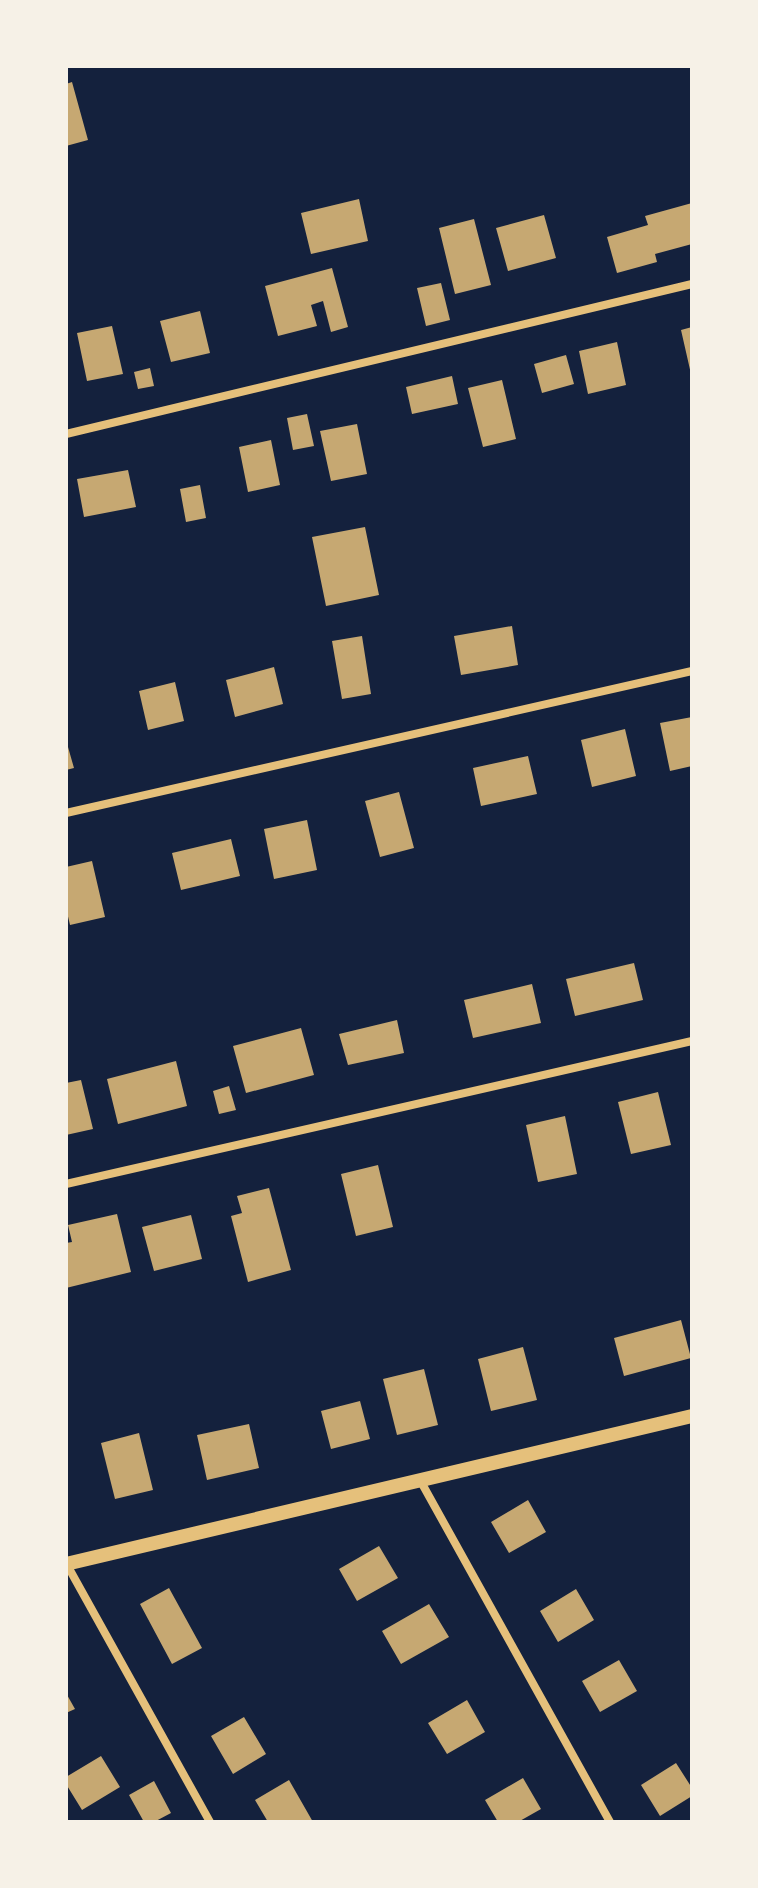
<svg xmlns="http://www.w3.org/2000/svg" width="758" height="1888" font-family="Overpass,sans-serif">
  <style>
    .building { fill: #c6a872 }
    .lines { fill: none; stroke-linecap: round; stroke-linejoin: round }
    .minor { stroke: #e5c07b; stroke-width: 8 }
    .tertiary { stroke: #e5c07b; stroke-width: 14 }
  </style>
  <rect width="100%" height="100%" fill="#14213d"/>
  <path class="building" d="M72,82L88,140L66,146V84Z
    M359,199L368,241L311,254L301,213Z
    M692,203V244L655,254L657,262L617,273L607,237L648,225L645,216Z
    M544,215L556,258L508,271L496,228Z
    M474,219L491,285L455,294L439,228Z
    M332,268L348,327L331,332L323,301L311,305L317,326L278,336L265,286Z
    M441,283L450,320L426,326L417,288Z
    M200,311L210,353L171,362L160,321Z
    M112,326L123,374L87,381L77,333Z
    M692,327V374H691L681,330Z
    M617,342L626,385L588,394L579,351Z
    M566,355L574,384L542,393L534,364Z
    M150,368L154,386L138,389L134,372Z
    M452,376L458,404L412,414L406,387Z
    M502,380L516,439L483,447L468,388Z
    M307,414L314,446L293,450L287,418Z
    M357,424L367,474L331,481L320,431Z
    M271,440L280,485L248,492L239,447Z
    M128,470L136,507L84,517L77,479Z
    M200,485L206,518L186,522L180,489Z
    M365,527L379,595L326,606L312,537Z
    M512,626L518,665L461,675L454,636Z
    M362,636L371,694L342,699L332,641Z
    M274,667L283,704L235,717L226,680Z
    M175,682L184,721L148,730L139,691Z
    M692,717V766L670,771L660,723Z
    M625,729L636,776L592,787L581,740Z
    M66,740L74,768L66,770Z
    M528,756L537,794L481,806L473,768Z
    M399,792L414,848L380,857L365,801Z
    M307,820L317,870L274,879L264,829Z
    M231,839L240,876L181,890L172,853Z
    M92,861L105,917L70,925L66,908V867Z
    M634,963L643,1000L575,1016L566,979Z
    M532,984L541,1023L473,1038L464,1000Z
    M397,1020L404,1053L348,1065L339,1034Z
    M301,1028L314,1075L246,1093L233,1046Z
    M176,1061L187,1106L118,1124L107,1079Z
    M81,1080L93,1129L66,1135V1083Z
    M229,1086L236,1110L219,1114L213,1091Z
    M658,1092L671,1145L631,1154L618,1102Z
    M565,1116L577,1174L538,1182L526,1125Z
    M378,1165L393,1227L356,1236L341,1174Z
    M269,1188L291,1270L248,1282L231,1216L242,1213L237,1196Z
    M117,1214L131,1272L66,1288V1243L72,1242L68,1225Z
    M191,1215L202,1259L154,1271L142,1227Z
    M681,1320L691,1358L624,1376L614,1338Z
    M523,1347L537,1400L491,1411L478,1359Z
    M424,1369L438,1425L397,1435L383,1379Z
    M360,1401L370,1439L331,1449L321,1411Z
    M249,1424L259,1468L207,1480L197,1435Z
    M139,1433L153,1490L115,1499L101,1443Z
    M528,1500L546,1532L509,1553L491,1522Z
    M379,1546L398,1578L357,1601L339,1569Z
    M169,1588L202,1648L172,1664L140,1604Z
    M576,1589L594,1620L558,1642L540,1611Z
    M429,1604L449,1637L401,1664L382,1631Z
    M619,1660L637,1691L600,1712L582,1681Z
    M66,1693L75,1709L66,1713Z
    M467,1700L485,1732L447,1754L428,1723Z
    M244,1717L266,1754L233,1774L211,1736Z
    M101,1756L120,1787L82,1810L66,1784V1777Z
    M676,1763L692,1788V1796L660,1816L641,1785Z
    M523,1778L541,1809L518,1822H498L485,1800Z
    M289,1780L313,1822H268L255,1800Z
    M154,1781L171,1813L154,1822H144L129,1795Z"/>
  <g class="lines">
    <path class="minor" d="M66,434L692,284
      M66,813L692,671
      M66,1184L692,1041
      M420,1480L610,1822
      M66,1563L210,1822"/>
    <path class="tertiary" d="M66,1564L692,1416"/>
  </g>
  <rect width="758" height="1888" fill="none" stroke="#f6f1e7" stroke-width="136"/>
</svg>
